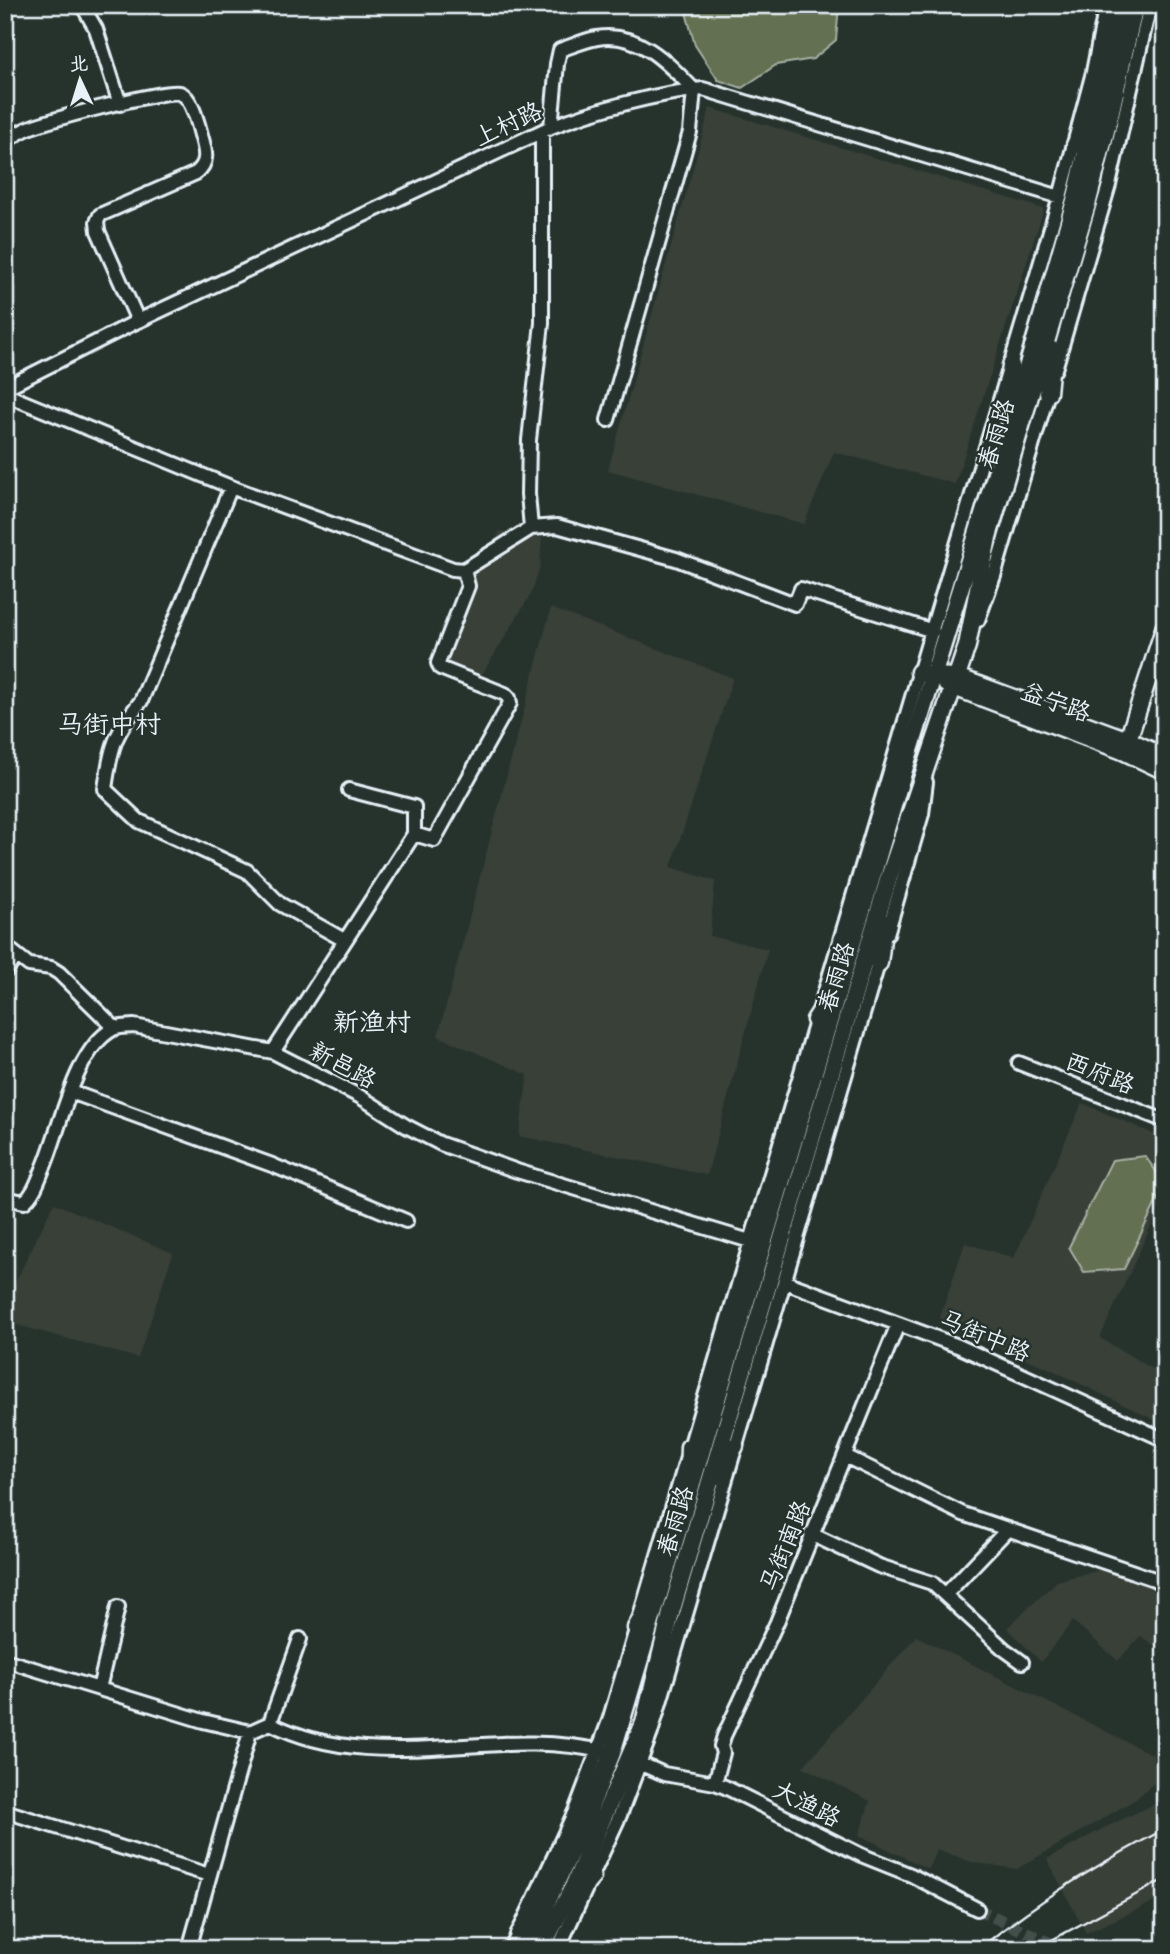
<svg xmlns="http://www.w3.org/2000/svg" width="1170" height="1954" font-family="Mali,'LXGW WenKai TC',sans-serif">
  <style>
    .built { fill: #393f39 }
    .green { fill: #637051; stroke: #a6b0a4; stroke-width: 2 }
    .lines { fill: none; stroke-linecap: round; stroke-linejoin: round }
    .minor-tunnel { stroke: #43504b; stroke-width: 12; stroke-dasharray: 12 6; stroke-linecap: butt }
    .minor-casing { stroke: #e8f1f8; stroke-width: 18 }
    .major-casing { stroke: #e8f1f8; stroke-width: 21 }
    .minor { stroke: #26332d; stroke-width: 12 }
    .major { stroke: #26332d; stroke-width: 16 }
    .rail { stroke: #e8f1f8; stroke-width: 2.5 }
    .labels { text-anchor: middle; stroke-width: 5; stroke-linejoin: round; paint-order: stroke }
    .street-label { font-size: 24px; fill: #e8f1f8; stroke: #26332d }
    .neighbourhood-label { font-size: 26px; fill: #e8f1f8; stroke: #26332d }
  </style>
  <rect width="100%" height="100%" fill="#26332d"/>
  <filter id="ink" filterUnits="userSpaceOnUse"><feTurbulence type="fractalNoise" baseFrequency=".0143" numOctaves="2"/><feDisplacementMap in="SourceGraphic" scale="14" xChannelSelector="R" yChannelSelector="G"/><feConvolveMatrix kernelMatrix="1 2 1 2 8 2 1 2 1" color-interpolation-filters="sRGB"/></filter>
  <g filter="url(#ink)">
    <path class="built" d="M710,108L1044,209L955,484L834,452L804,524L608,470Z
      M500,531L542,538L540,567L531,594L477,683L430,669L468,577L472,561L491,551Z
      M551,608L733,678L671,867L715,881L710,936L768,949L707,1175L519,1136L528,1075L438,1036Z
      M1082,1103L1165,1139V1195L1100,1338L1165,1376V1425L1044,1366L938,1323L965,1243L1014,1258Z
      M54,1203L173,1253L138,1358L17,1325L9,1295Z
      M1108,1568L1165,1589V1652L1140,1636L1118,1661L1073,1621L1041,1662L1007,1628L1057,1581Z
      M916,1636L1165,1761V1773L1136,1799L1017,1869L971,1862L937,1849L928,1869L859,1835L870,1801L803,1767Z
      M1165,1799V1897L1086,1933L1047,1859L1104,1828Z"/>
    <path class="green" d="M684,5H839L836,40L813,59L776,65L742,88L718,80L695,45Z
      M1145,1156L1165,1184L1124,1269L1084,1272L1069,1247L1112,1160Z"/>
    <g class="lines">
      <path class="minor-tunnel" d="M977,1909L1062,1949"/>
      <g class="minor-casing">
        <path id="minor" d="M82,5L96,29L120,104
          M551,127L557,64L560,50C572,46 585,40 597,38C638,31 667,62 694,90L690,132L608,420
          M5,141C14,136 24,129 34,126C55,119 164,89 180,93C192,97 198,124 201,135C205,150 210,162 196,173L100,215L97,222L98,231L138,321
          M1055,369L1109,185L1150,5
          M5,388L138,321L551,127C594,110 658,93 703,89L1060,197
          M5,392L14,398L231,487L453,569L464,570L531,528L557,526L676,559L795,604L801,589L933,631
          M231,487L141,701C114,735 111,746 105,789L139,821L247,871L280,904L344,940
          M531,528L528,494L529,440L542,323V131
          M978,620L994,576L1050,386
          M414,834L434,840L510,703L509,698L505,694L440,668L438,663L468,586L464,570
          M887,934L922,814L926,782
          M5,946L29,965L51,968L59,973L115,1028
          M5,972L17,956
          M273,1052L414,834V807L349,790
          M1019,1063L1165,1121
          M71,1092L272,1165L406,1221
          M5,1198L24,1202C34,1194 38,1181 43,1169C60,1131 74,1050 113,1029C119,1026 127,1027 134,1026L273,1052L359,1096L406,1126L441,1144L517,1171L750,1241
          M785,1282L958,1346L1165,1440
          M845,1456L963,1514L1154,1579L1165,1585
          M811,1534L879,1566L932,1583L1004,1649L1022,1662
          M945,1595L1008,1529
          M5,1660L203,1721L250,1732L270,1723L300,1639
          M99,1689L118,1607
          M270,1723C379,1778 494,1724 605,1752
          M632,1760L664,1774L715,1783L725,1787L861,1855L911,1875L977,1909
          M715,1783L723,1753L721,1746L724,1736L777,1622L898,1324
          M5,1811L209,1875
          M189,1949L250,1732
          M511,1949L576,1809L609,1721L1060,197L1093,72L1106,5
          M558,1949L620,1815L651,1733L881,954"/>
      </g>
      <g class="major-casing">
        <path id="major" d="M1075,145L1090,121
          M1048,393L1052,350
          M1007,408L1011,365
          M919,672L933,676L957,677L1128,740L1165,757
          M946,684L1123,751L1165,771
          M1128,740L1165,626
          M879,963L884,923
          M815,1020L833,992
          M719,1476L735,1446
          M688,1479L689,1447
          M636,1628L651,1600
          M574,1898L592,1877
          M519,1934L536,1909
          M525,1949L580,1832L612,1753L898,789L1003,451L1052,282L1076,197L1120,5
          M541,1949L573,1887L644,1723L671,1613L889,877L967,646L988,537L1088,201L1110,115L1135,5"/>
      </g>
      <use href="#minor" class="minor"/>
      <use href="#major" class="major"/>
      <path class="rail" d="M979,1949C1036,1902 1099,1863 1165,1829
        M1035,1949L1165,1879"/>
    </g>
  </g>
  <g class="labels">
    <g class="street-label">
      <text transform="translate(508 124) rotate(-25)" y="8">上村路</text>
      <text transform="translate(996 434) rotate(-73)" y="8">春雨路</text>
      <text transform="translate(1056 702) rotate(20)" y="8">益宁路</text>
      <text transform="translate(836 977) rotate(-73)" y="8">春雨路</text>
      <text transform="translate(343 1065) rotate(28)" y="8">新邑路</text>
      <text transform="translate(1100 1073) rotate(22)" y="8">西府路</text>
      <text transform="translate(985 1336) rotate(23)" y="8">马街中路</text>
      <text transform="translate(675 1521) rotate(-73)" y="8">春雨路</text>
      <text transform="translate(785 1546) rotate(-68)" y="8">马街南路</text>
      <text transform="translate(807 1804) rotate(27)" y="8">大渔路</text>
    </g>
    <g class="neighbourhood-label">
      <text x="109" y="733">马街中村</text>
      <text x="372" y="1031">新渔村</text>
    </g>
  </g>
  <rect width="1170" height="1954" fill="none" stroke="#26332d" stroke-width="28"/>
  <rect x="14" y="14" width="1142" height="1926" fill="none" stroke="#e8f1f8" stroke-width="2.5" filter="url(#ink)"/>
  <g transform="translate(80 80) rotate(356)" stroke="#26332d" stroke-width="5" paint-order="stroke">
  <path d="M0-5L12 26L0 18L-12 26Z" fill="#e8f1f8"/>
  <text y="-10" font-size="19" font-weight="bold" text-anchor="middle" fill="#e8f1f8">北</text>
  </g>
</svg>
